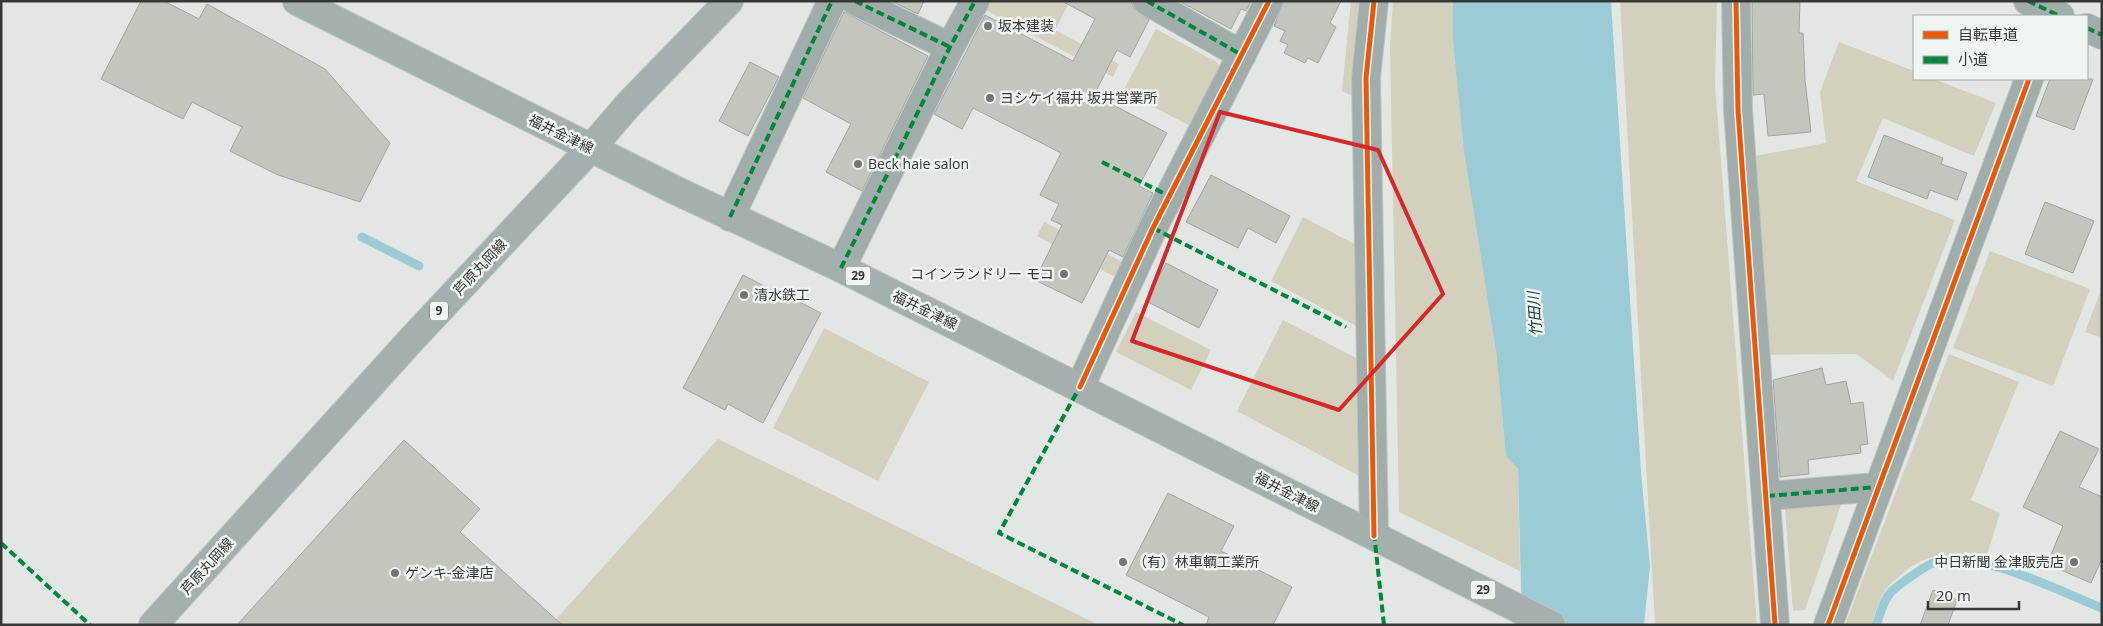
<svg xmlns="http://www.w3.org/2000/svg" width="2103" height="626" font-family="'Open Sans','Noto Sans JP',sans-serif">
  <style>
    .green { fill: #d3d1bd }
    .water { fill: #9bccd5 }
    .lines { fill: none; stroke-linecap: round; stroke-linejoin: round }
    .stream { stroke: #9bccd5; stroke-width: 9 }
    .building { fill: #c1c7bc; stroke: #a2a4a2 }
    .minor-casing { stroke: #c1c3c1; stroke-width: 30 }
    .major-casing { stroke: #c1c3c1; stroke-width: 30 }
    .minor { stroke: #a0adaa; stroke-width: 28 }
    .major { stroke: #a3b0ad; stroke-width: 28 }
    .quiet { stroke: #00873e; stroke-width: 4; stroke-dasharray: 8 4; stroke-linecap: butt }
    .cycleway-casing { stroke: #eff5f1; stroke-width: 8 }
    .cycleway { stroke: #e8590c; stroke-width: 5 }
    .marked { fill: none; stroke: #d62828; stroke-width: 4; stroke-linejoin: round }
    .poi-dot { fill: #737573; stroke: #eff5f1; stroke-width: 2 }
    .labels { text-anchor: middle; stroke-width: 5; stroke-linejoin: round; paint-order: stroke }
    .shield { fill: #eff5f1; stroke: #6e716e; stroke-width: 1 }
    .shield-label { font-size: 12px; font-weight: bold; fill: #363836 }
    .poi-label { font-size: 14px; fill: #363836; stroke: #eff5f1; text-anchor: start }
    .street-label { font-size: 14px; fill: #363836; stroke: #eff5f1 }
    .water-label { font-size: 15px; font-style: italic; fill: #183a41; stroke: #eff5f1 }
  </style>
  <rect width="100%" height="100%" fill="#e3e7e4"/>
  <path class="green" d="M986,1H1070L1055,30L1119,64L1113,77L982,8Z
    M1351,1H1359L1354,97L1342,91Z
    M1393,1H1453V40L1496,351L1506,456L1518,469L1520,571L1399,512L1390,46Z
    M1620,1H1717L1715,84L1757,625H1655Z
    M1156,29L1217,62L1224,74L1196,129L1123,91Z
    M1839,42L1914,71V79H1934L1996,103L1974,156L1883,118L1856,181L1955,220L1893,381L1857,354L1766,355L1754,156L1826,143L1820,92Z
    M1303,217L1362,248L1364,330L1271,281Z
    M1044,222L1123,262L1115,277L1037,236Z
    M1990,251L2090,289L2053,386L1953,348Z
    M2102,287V338L2085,332Z
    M1136,312L1211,350L1191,390L1116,352Z
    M1283,320L1362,361L1363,478L1237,411Z
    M824,328L929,382L878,481L773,428Z
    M1949,354L2019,382L1971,500L2000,513L1986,558C1952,554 1927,550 1900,576C1895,580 1889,584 1886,589C1879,599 1875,614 1871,625H1845Z
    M718,439L1099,625H551Z
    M1841,505L1805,610L1793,611L1785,509Z"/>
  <path class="water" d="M1453,1H1611L1641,472L1650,566L1644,625H1522L1518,469L1506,456L1496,351L1464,151L1453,40Z"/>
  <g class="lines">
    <path class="stream" d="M362,237L419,266
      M1876,625C1880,615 1883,601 1890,593C1898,585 1927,564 1938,561C1980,550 2061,592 2102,608"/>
  </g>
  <path class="building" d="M141,1H164L199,19L207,4L325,69L390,143L360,202L278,175L230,151L242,127L192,102L183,119L101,79Z
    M891,1H924L918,14Z
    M1062,1H1131L1134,9L1149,20L1130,57L1117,50L1094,95L1167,133L1139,186L1153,193L1123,257L1109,250L1082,303L1035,280L1062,225L1051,220L1059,204L1040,195L1061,153L973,108L962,129L934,114L985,15L1073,61L1095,19Z
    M1179,1H1251L1246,11L1241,9L1231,29Z
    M1284,1H1341L1330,23L1336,27L1318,63L1308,58L1305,63L1284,53L1288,45L1280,41L1285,31L1274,26Z
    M1752,1H1800L1799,33H1803L1805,80L1811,132L1768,136L1764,94L1753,95Z
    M844,12L928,56L862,191L826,172L851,124L803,98Z
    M750,62L779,77L748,136L719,121Z
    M2050,79H2093L2074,130L2036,116Z
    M1884,135L1943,158L1941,164L1967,173L1957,200L1930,190L1927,199L1868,177Z
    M1211,175L1290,216L1276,243L1248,228L1238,248L1186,222Z
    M2045,202L2094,221L2073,273L2025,254Z
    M1166,263L1218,290L1199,328L1146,301Z
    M743,275L785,297L786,295L821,313L763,423L728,404L725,410L683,388Z
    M1822,368L1826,385L1846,381L1851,404L1863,402L1868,444L1860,445L1861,453L1808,460L1809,474L1780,477L1773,380Z
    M2060,431L2099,449L2079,487L2102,497V559L2091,583L2047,564L2063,526L2023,507Z
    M404,440L480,509L460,532L562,625H237Z
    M1168,493L1234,526L1221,551L1292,587L1273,625H1206L1209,617L1126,575Z
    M1933,590L1957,600L1948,625H1920Z"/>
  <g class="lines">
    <g class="minor-casing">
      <path id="minor" d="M855,1L950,47
        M1147,1L1242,55
        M1736,1L1738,110L1775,625
        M2028,1L2060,16
        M2087,28L2102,35
        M730,217L832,1
        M841,268L950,47L975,1
        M1080,387L1153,228L1269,1
        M1767,496L1878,487
        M1374,536L1366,78L1374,1
        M1828,625L2029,79"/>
    </g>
    <g class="major-casing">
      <path id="major" d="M297,1L677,191L841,268L1551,625
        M153,625L412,339L591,148L629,104L729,1"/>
    </g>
    <use href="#minor" class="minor"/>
    <use href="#major" class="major"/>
    <path class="quiet" d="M855,1L950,47
      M1147,1L1242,55
      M2028,1L2060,16
      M2087,28L2102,35
      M1102,162L1169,196
      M730,217L832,1
      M1153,228L1346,327
      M841,268L950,47L975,1
      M1082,383L999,533L1183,625
      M1767,496L1878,487
      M1374,533L1384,625
      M1,543L90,625"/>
    <g class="cycleway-casing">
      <path id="cycleway" d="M1736,1L1738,110L1775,625
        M1080,387L1153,228L1269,1
        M1374,536L1366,78L1374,1
        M1828,625L2029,79"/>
    </g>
    <use href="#cycleway" class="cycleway"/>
  </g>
  <path class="marked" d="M1220,112L1378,150L1443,294L1339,410L1132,341Z"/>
  <g class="poi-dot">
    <circle cx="988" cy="26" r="5"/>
    <circle cx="990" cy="98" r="5"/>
    <circle cx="858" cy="164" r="5"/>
    <circle cx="1064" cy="274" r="5"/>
    <circle cx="744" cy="295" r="5"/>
    <circle cx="1123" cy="562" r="5"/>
    <circle cx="2074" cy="562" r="5"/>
    <circle cx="395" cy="573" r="5"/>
  </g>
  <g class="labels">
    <g class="shield">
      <rect x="845.5" y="266.5" width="25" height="19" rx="4"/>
      <rect x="430" y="301.5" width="18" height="19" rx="4"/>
      <rect x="1470.5" y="580.5" width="25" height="19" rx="4"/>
    </g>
    <g class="shield-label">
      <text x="858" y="280">29</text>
      <text x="439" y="315">9</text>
      <text x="1483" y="594">29</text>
    </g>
    <g class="poi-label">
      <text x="998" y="31">坂本建装</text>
      <text x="1000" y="103">ヨシケイ福井 坂井営業所</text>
      <text x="868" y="169">Beck haie salon</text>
      <text x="1054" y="279" text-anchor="end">コインランドリー モコ</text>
      <text x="754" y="300">清水鉄工</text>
      <text x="1133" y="567">（有）林車輌工業所</text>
      <text x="2064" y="567" text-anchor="end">中日新聞 金津販売店</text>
      <text x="405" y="578">ゲンキ-金津店</text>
    </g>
    <g class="street-label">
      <text transform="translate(561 134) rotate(26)" y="5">福井金津線</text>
      <text transform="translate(480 267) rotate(-47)" y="5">芦原丸岡線</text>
      <text transform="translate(925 310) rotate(26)" y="5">福井金津線</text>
      <text transform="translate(1287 492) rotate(27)" y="5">福井金津線</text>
      <text transform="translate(207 566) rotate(-48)" y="5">芦原丸岡線</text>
    </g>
    <g class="water-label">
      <text transform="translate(1535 314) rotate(-94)" y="5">竹田川</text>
    </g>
  </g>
  <rect width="2103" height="626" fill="none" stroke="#363836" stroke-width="5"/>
  <rect x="1913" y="15" width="175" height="65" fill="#eff5f1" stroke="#a5a9a6"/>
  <rect x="1923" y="31" width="25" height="8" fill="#e8590c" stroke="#a5a9a6"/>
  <text x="1958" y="40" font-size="15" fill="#363836">自転車道</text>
  <rect x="1923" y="56" width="25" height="8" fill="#00873e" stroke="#a5a9a6"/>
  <text x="1958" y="65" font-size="15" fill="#363836">小道</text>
  <path d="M1928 601v8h91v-8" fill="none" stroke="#363836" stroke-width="2.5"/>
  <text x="1936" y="601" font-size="15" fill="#363836" stroke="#eff5f1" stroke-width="4" paint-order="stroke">20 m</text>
</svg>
